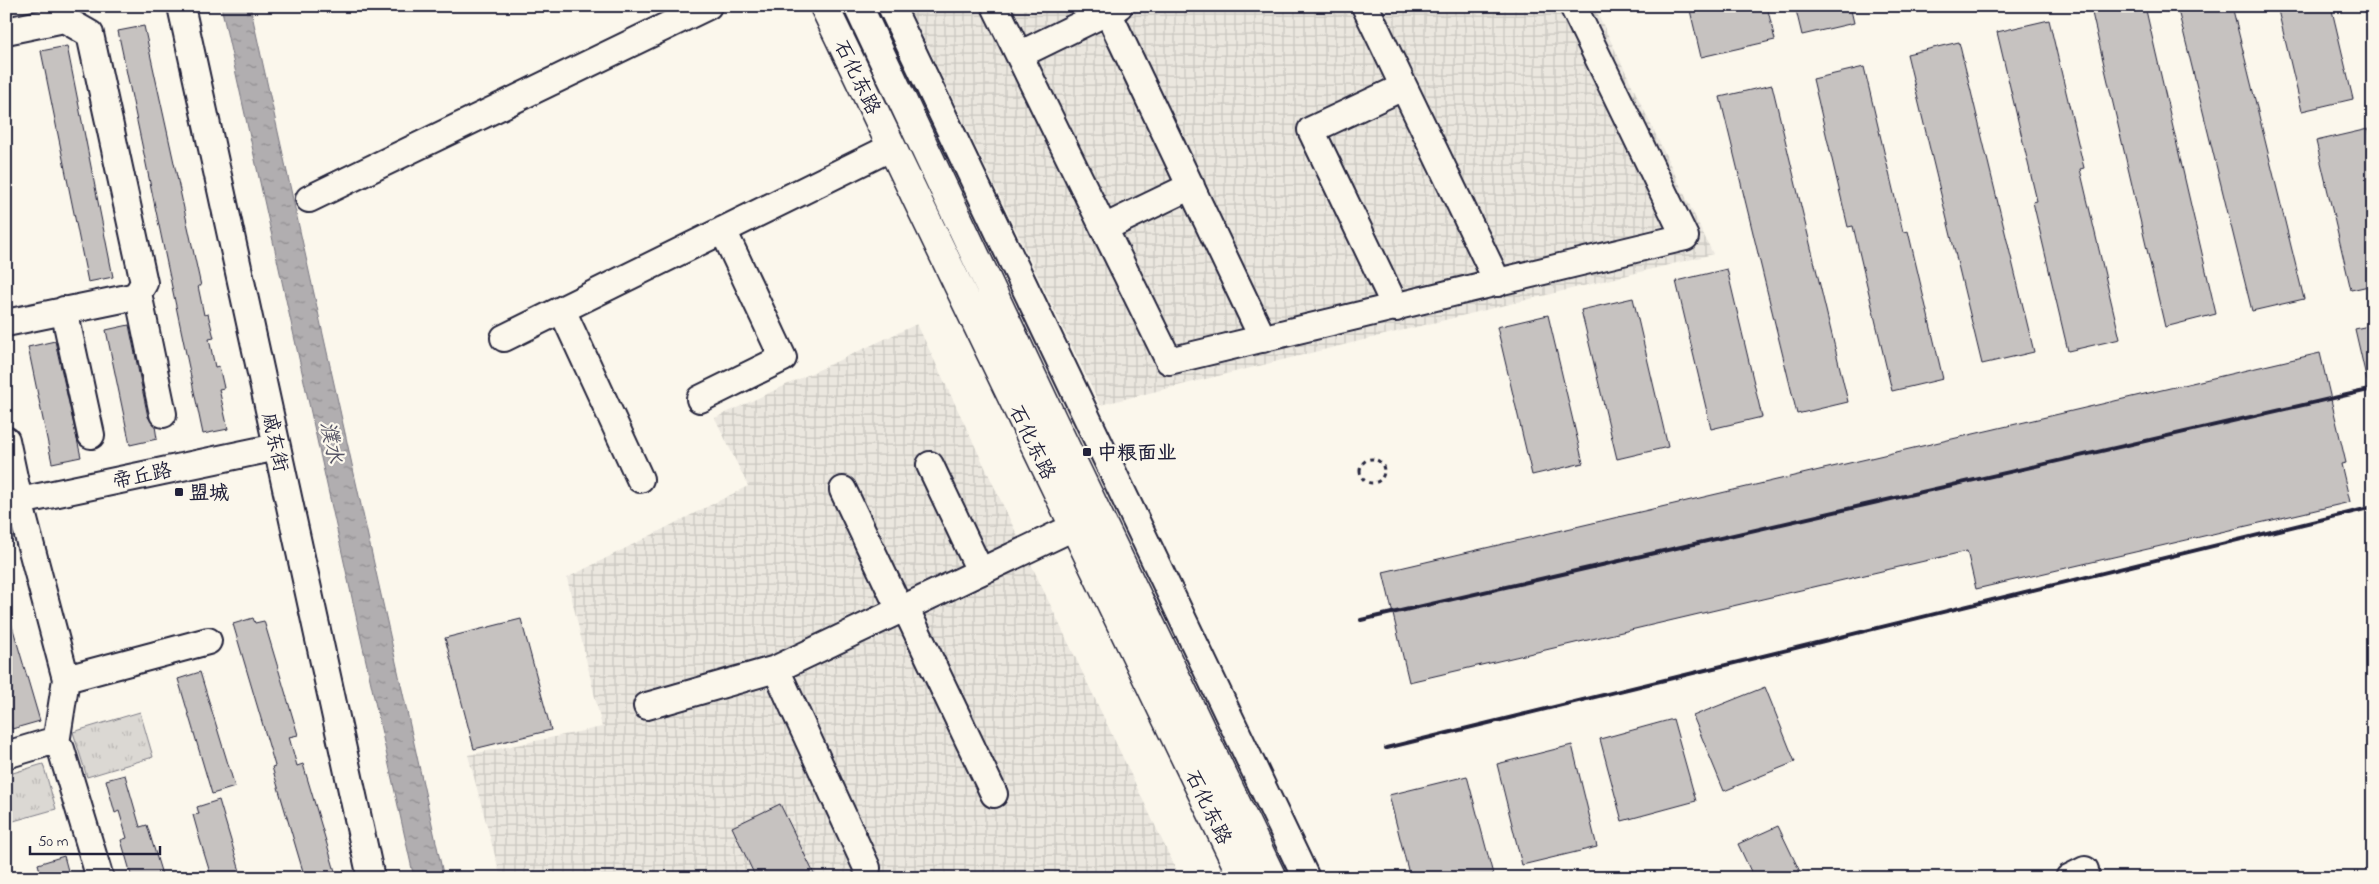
<svg xmlns="http://www.w3.org/2000/svg" width="2379" height="884" font-family="'Indie Flower','LXGW WenKai TC',sans-serif">
  <style>
    .industrial { fill: url(#industrial-grid) }
    .grass { fill: url(#grass-tufts); stroke: #7e7d87 }
    .water { fill: url(#water-ripples); stroke: #787681 }
    .building { fill: #c6c2c0; stroke: #22223b }
    .lines { fill: none; stroke-linecap: round; stroke-linejoin: round }
    .minor-casing { stroke: #22223b; stroke-width: 30 }
    .major-casing { stroke: #22223b; stroke-width: 31 }
    .path { stroke: #22223b; stroke-width: 3; stroke-dasharray: 4 4; stroke-linecap: butt }
    .minor { stroke: #fbf7ec; stroke-width: 26 }
    .major { stroke: #fbf7ec; stroke-width: 28 }
    .rail { stroke: #22223b; stroke-width: 4 }
    .poi-dot { fill: #22223b; stroke: #fbf7ec; stroke-width: 2 }
    .labels { text-anchor: middle; stroke-width: 4.5; stroke-linejoin: round; paint-order: stroke }
    .street-label { font-size: 20px; fill: #22223b; stroke: #fbf7ec }
    .poi-label { font-size: 20px; font-weight: bold; fill: #22223b; stroke: #fbf7ec; text-anchor: start }
    .water-label { font-size: 21px; font-style: italic; fill: #545364; stroke: #fbf7ec }
  </style>
  <defs>
    <pattern id="industrial-grid" width="8" height="8" patternUnits="userSpaceOnUse" patternTransform="scale(1.25)"><rect width="8" height="8" fill="#ebe7df"/><path d="M0 4h8M4 0v8" fill="none" stroke="#c9c6c0"/></pattern>
    <pattern id="grass-tufts" width="24" height="20" patternUnits="userSpaceOnUse" patternTransform="scale(1.25)"><rect width="24" height="20" fill="#dbd8d3"/><path d="M3 7l-1-3M5 7V3M7 7l1-3M15 17l-1-3M17 17v-4M19 17l1-3" fill="none" stroke="#bcb9b6"/></pattern>
    <pattern id="water-ripples" width="26" height="14" patternUnits="userSpaceOnUse" patternTransform="scale(1.25)"><rect width="26" height="14" fill="#b1aeb0"/><path d="M2 4q2-2 4 0t4 0M15 11q2-2 4 0t4 0" fill="none" stroke="#908d90"/></pattern>
  </defs>
  <rect width="100%" height="100%" fill="#fbf7ec"/>
  <filter id="ink" filterUnits="userSpaceOnUse"><feTurbulence type="fractalNoise" baseFrequency=".02" numOctaves="2"/><feDisplacementMap in="SourceGraphic" scale="10" xChannelSelector="R" yChannelSelector="G"/><feConvolveMatrix kernelMatrix="1 2 1 2 8 2 1 2 1" color-interpolation-filters="sRGB"/></filter>
  <g filter="url(#ink)">
    <path class="industrial" d="M908,6H1594L1713,254L1100,405Z
      M917,324L1180,878H501L468,755L602,727L567,578L748,486L715,418Z"/>
    <path class="grass" d="M140,712L153,757L87,777L73,732Z
      M43,764L56,809L10,822L6,810V775Z"/>
    <path class="water" d="M221,6H250L444,878H414Z"/>
    <path class="building" d="M1689,6H1767L1775,40L1701,57Z
      M1795,6H1850L1854,23L1802,35Z
      M2120,6H2145L2216,314L2165,327L2092,13Z
      M2177,6H2232L2304,299L2252,311Z
      M2277,6H2331L2353,99L2302,111Z
      M2049,20L2084,168L2080,169L2120,339L2068,351L2033,202L2037,201L1997,32Z
      M144,26L201,286H198L204,315L208,314L214,338L209,339L215,367L219,366L224,388L219,389L228,429L203,434L118,31Z
      M1959,42L2034,352L1982,364L1907,54Z
      M67,46L113,277L88,282L41,51Z
      M1864,67L1903,232L1908,231L1943,379L1892,391L1853,226L1848,227L1813,79Z
      M1772,85L1848,402L1797,414L1720,97Z
      M2368,129L2373,150V285L2351,290L2316,141Z
      M1727,269L1762,417L1711,429L1676,281Z
      M1633,298L1668,447L1617,459L1581,310Z
      M1548,315L1583,463L1532,475L1497,327Z
      M129,325L148,417L155,426L157,439L130,445L106,330Z
      M2373,325V380L2367,381L2355,329Z
      M55,341L81,457L52,463L28,347Z
      M2320,353L2346,463L2341,464L2350,502L1976,589L1967,551L1409,682L1383,572Z
      M253,618L255,623L264,621L298,735L289,737L297,766L303,764L337,878H305L272,767L275,766L233,624Z
      M10,619L40,721L12,729L6,708V620Z
      M521,619L551,730L474,749L445,638Z
      M200,672L235,787L212,794L178,679Z
      M1765,687L1795,762L1724,791L1693,716Z
      M1673,719L1696,801L1622,821L1600,739Z
      M1572,745L1597,847L1522,865L1497,764Z
      M125,775L140,827L147,825L163,878H132L121,840L127,838L119,811L115,813L106,780Z
      M1467,776L1494,878H1410L1389,795Z
      M219,800L242,878H218L217,874L211,876L200,840L193,815L199,814L197,807Z
      M780,804L816,878H756L732,827Z
      M1778,826L1803,878H1754L1738,844Z
      M64,856L70,878H42L38,864Z"/>
    <g class="lines">
      <g class="minor-casing">
        <path id="minor" d="M181,6L371,878
          M891,6L1306,878
          M995,6L1169,361L1685,237L1573,6
          M1105,6L1263,339
          M1365,6L1498,283
          M6,31L64,19L90,34L144,283L138,293L132,297L6,323
          M1019,55L1119,6
          M309,199L708,6
          M1104,228L1191,186
          M138,293L163,414
          M1396,308L1311,130L1403,87
          M64,310L91,435
          M562,310L640,479
          M504,338L892,147
          M700,399L783,358L723,230
          M6,440L19,501L66,679L56,743
          M930,465L980,571
          M843,490L900,610
          M6,504L277,447
          M905,607L994,794
          M776,669L867,868
          M66,679L208,641
          M647,706L776,669L1074,527
          M6,755L46,743H56L61,749L100,878
          M2069,878L2085,870"/>
      </g>
      <g class="major-casing">
        <path id="major" d="M824,6L1243,878
          M858,6L1055,425L1272,878"/>
      </g>
      <path class="path" d="M1360 471a12 12 0 1 1 24 0a12 12 0 1 1-24 0Z"/>
      <use href="#minor" class="minor"/>
      <use href="#major" class="major"/>
      <path class="rail" d="M1361,620L2373,389
        M1386,748L2373,507"/>
    </g>
  </g>
  <g class="poi-dot">
    <rect x="1082" y="447" width="10" height="10" rx="2.5"/>
    <rect x="174" y="487" width="10" height="10" rx="2.5"/>
  </g>
  <g class="labels">
    <g class="street-label">
      <text transform="translate(858 77) rotate(64)" y="7">石化东路</text>
      <text transform="translate(276 442) rotate(78)" y="7">戚东街</text>
      <text transform="translate(1033 442) rotate(64)" y="7">石化东路</text>
      <text transform="translate(142 475) rotate(-12)" y="7">帝丘路</text>
      <text transform="translate(1209 807) rotate(64)" y="7">石化东路</text>
    </g>
    <g class="poi-label">
      <text x="1097" y="459">中粮面业</text>
      <text x="189" y="499">盟城</text>
    </g>
    <g class="water-label">
      <text transform="translate(332 442) rotate(78)" y="7">濮水</text>
    </g>
  </g>
  <rect width="2379" height="884" fill="none" stroke="#fbf7ec" stroke-width="25"/>
  <rect x="12" y="12" width="2354" height="859" fill="none" stroke="#22223b" stroke-width="2" filter="url(#ink)"/>
  <path d="M30 846v8h130v-8" fill="none" stroke="#22223b" stroke-width="2.5"/>
  <text x="38" y="846" font-size="15" fill="#22223b" stroke="#fbf7ec" stroke-width="4" paint-order="stroke">50 m</text>
</svg>
